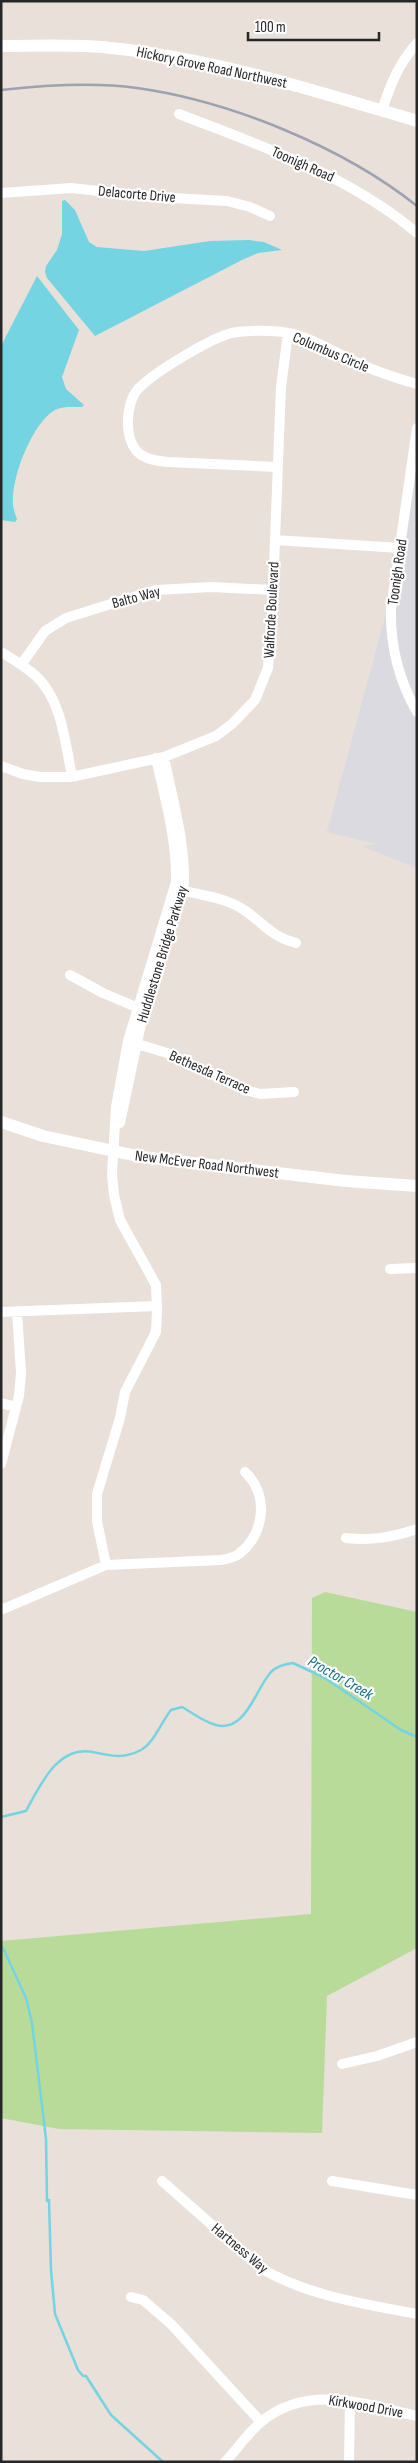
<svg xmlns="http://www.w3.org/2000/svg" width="418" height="2463" font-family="'Sofia Sans Condensed',sans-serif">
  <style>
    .industrial { fill: #dbdae1 }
    .green { fill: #b8db9a }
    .water { fill: #74d4e2 }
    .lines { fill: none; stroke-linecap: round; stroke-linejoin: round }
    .stream { stroke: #74d4e2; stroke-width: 2.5 }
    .minor { stroke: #fff; stroke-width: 10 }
    .tertiary { stroke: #fff; stroke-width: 12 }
    .rail { stroke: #9da2b0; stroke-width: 2.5 }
    .labels { text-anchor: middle; stroke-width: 4.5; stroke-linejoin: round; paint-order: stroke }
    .street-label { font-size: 15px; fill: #272727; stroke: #fff }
    .water-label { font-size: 16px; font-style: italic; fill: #187189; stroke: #fff }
  </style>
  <rect width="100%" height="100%" fill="#e8e0d9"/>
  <path class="industrial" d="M417,439V868L362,846L377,844L327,832L389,602Z"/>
  <path class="green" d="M325,1592L417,1612V1948L327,1996L322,2133L59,2129L1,2118V1941L311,1914L312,1598Z"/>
  <path class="water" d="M65,200L75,210L89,242L97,247L144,251L210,241L249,240L264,242L282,250L258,253L242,260L95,336L47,278L45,272L46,266L57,250L62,234V201Z
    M37,276L79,330L62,377L66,389L84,405L82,407C73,407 62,406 55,410C32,423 11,478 13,504C13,508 15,514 17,519L15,522L1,520V346Z"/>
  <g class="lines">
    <path class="stream" d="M1,1817L26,1811C40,1786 57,1745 93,1752C111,1756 124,1759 141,1750C154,1743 162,1721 171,1710L182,1707C193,1713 204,1722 216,1725C246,1733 256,1688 271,1672C277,1666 285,1664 293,1663L325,1678L401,1730L417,1737
      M3,1948L26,1998L32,2023L46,2139L47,2201L49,2200L51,2270L55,2314L78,2370L83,2376H86L111,2415L163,2462"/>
    <path class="minor" d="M382,111C390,85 399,63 417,43
      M179,114C264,147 346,174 417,233
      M1,193L71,188L154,197L227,201L250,207L270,216
      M417,428L391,608C390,646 398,679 417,712
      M277,467L169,462C159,461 148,460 140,454C123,441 125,402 139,388C155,372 216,334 237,332C256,330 276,330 294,334C316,340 336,353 356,362C376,372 396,378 417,384
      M275,540L400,548
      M1,652C13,659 26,667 36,676C62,700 65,743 72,776
      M21,665L45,631L66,618L156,590L211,587L273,590
      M1,766L23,774L40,777H71L164,757L216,736L232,724L255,700L268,668L272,616L281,387L288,333
      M177,889C198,895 226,897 244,910C265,924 270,936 296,943
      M70,975L103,993L143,1010
      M131,1042L167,1053L245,1090L260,1094L294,1092
      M120,1123L144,1010L184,883C185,840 172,798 164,757
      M390,1269L417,1268
      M1,1312L157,1306
      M1,1403L16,1407
      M1,1464L19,1396L21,1373L17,1312
      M346,1538C372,1541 393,1537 417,1529
      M106,1565L97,1521V1494L120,1418L125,1392L156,1332L157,1311L156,1285L120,1220L114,1195L112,1174L116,1107L128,1041L176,882C177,840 165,799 156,758
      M1,1610L106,1565L221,1560C227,1559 235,1557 239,1554C265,1533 269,1495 245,1472
      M342,2064L377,2056L417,2042
      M162,2181L262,2269C309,2296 364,2304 417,2314
      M332,2181L417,2195
      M131,2297L143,2300L171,2324L261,2422
      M225,2462C237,2449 248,2433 261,2422C307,2383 365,2404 417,2416
      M349,2462L350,2402"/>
    <path class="tertiary" d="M1,46C38,46 75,44 111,48C216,59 316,91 417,121
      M1,1122L43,1136L142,1157L346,1181L417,1186"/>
    <path class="rail" d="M1,90C46,85 92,82 137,88C230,101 343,147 417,206"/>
  </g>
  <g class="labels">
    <g class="street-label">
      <text transform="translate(212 67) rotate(12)" y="5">Hickory Grove Road Northwest</text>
      <text transform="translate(303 164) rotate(24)" y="5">Toonigh Road</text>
      <text transform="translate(137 194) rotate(5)" y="5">Delacorte Drive</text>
      <text transform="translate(331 352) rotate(23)" y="5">Columbus Circle</text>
      <text transform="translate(397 572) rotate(-82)" y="5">Toonigh Road</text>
      <text transform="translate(136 597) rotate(-15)" y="5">Balto Way</text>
      <text transform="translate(271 610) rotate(-87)" y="5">Walforde Boulevard</text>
      <text transform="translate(162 954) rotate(-73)" y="5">Huddlestone Bridge Parkway</text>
      <text transform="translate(210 1072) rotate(24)" y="5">Bethesda Terrace</text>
      <text transform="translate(207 1164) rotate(7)" y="5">New McEver Road Northwest</text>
      <text transform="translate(240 2248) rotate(40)" y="5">Hartness Way</text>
      <text transform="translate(366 2406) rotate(10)" y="5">Kirkwood Drive</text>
    </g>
    <g class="water-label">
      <text transform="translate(341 1677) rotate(30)" y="6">Proctor Creek</text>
    </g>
  </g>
  <rect width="418" height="2463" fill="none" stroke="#272727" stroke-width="5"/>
  <path d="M248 32v8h131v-8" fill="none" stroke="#272727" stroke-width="2.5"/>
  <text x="255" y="32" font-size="15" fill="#272727" stroke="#ffffff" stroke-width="4" paint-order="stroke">100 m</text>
</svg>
